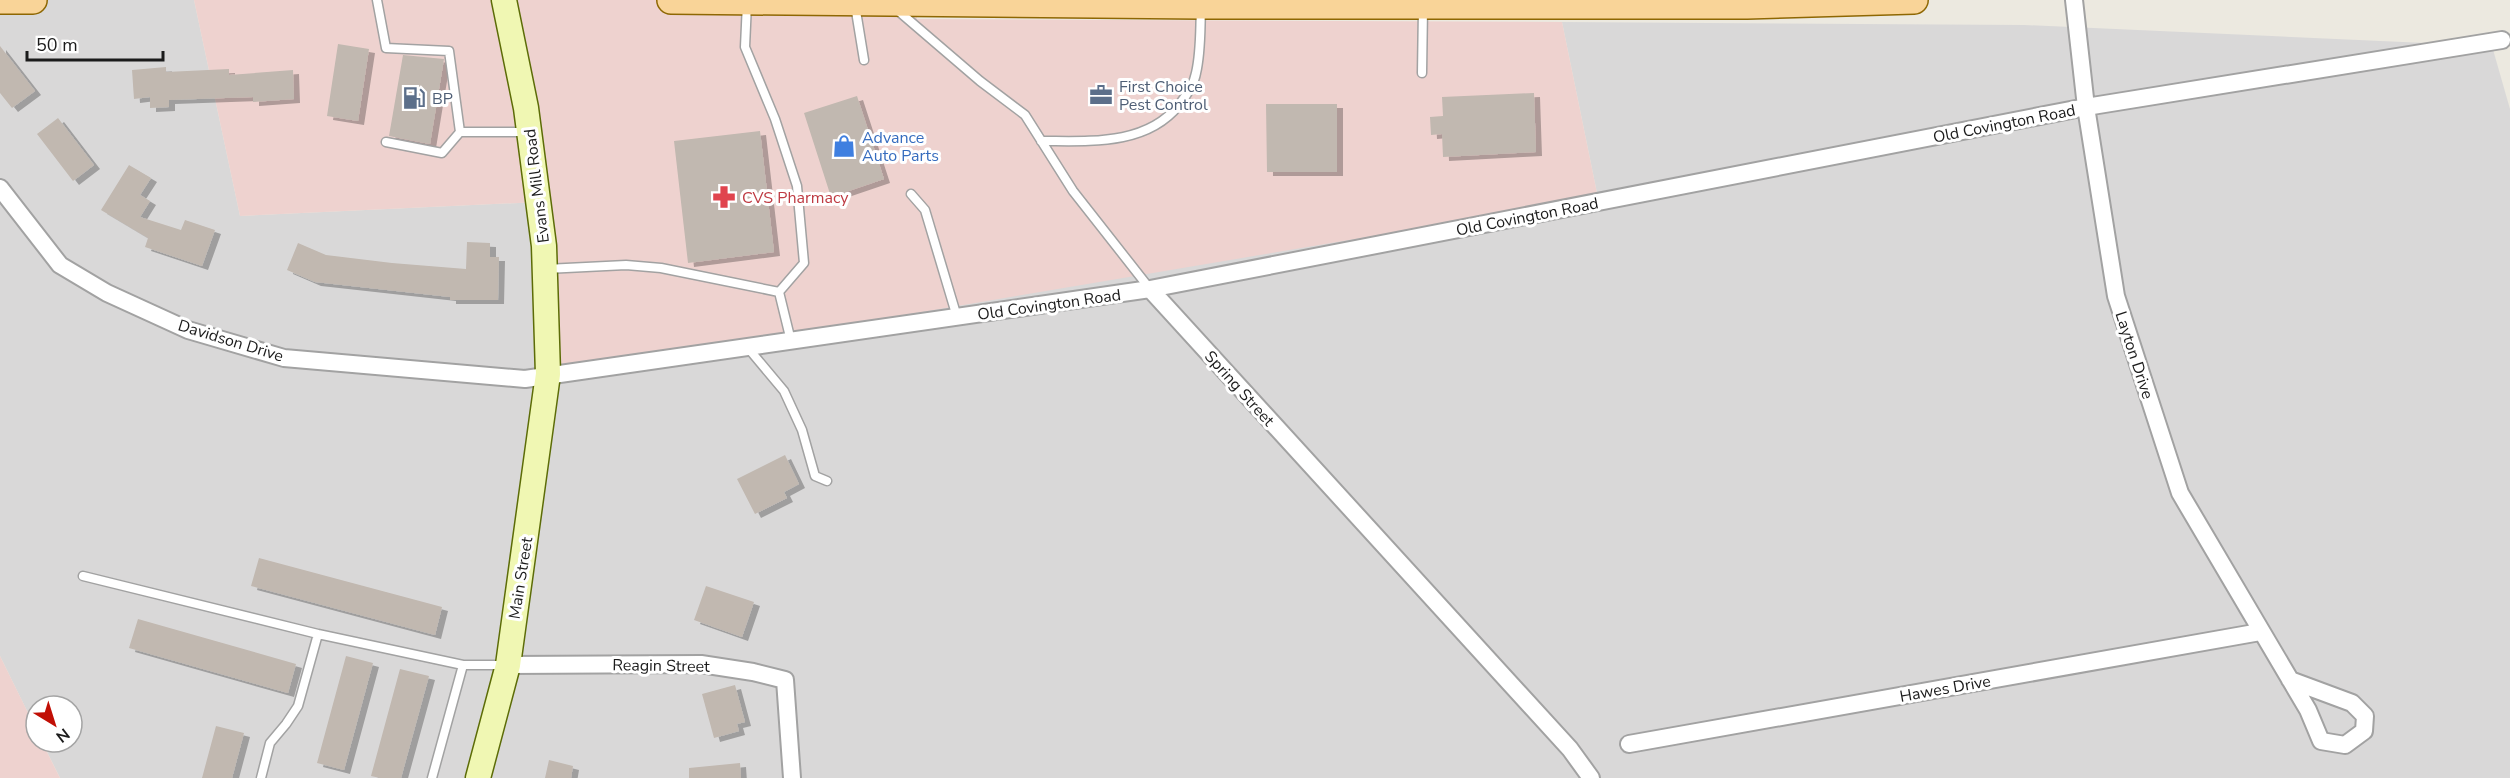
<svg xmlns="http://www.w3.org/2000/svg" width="2510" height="778" font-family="'Nunito Sans',sans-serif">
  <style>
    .residential { fill: #d9d8d8 }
    .commercial { fill: #eed2cf }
    .building { fill: #c1b8b0; filter: url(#shadow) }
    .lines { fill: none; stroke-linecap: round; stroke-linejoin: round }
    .service-casing { stroke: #a2a2a2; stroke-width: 11 }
    .minor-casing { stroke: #a2a2a2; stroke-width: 20 }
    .secondary-casing { stroke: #5c6c07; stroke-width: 27 }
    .primary-casing { stroke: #8e6703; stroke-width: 30 }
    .service { stroke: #fff; stroke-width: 8 }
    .minor { stroke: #fff; stroke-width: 16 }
    .secondary { stroke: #f0f7b3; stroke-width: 24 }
    .primary { stroke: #f9d498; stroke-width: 27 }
    .labels { text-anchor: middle; stroke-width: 6; stroke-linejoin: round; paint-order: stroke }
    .service-label { font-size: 16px; fill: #4e5e75; stroke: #fff; text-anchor: start }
    .street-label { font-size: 16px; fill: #1b1b1b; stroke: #fff }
    .shop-label { font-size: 16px; fill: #366cbe; stroke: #fff; text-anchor: start }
    .health-label { font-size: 16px; fill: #be3a42; stroke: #fff; text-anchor: start }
  </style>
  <defs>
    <filter id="shadow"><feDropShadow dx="6" dy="4" stdDeviation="0" flood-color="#0004"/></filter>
  </defs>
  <rect width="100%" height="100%" fill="#ece9e0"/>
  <path class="residential" d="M0,0H194L240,216L539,202L1598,198L1562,22L2024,25L2492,46L2510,109V778H60L42,742H72V706H36V729L0,656Z"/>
  <path class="commercial" d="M194,0H917V19L1562,22L1598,198L554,374L539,202L240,216Z
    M0,656L36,729V742H42L60,778H0Z"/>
  <path class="building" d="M338,44L369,49L358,121L327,116Z
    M0,46L35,91L12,108L0,93Z
    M403,55L444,59L430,144L389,136Z
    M166,67V72L229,69V75L293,70L294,99L253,102V97L169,100V107L150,108V97L134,99L132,70Z
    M1534,93L1536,152L1443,157L1442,134L1431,135L1430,117L1443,116L1442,97Z
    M857,96L884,179L831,197L804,113Z
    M1266,104H1337V172H1267Z
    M58,118L94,165L73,181L37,134Z
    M760,131L774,252L688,263L674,141Z
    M129,165L151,178L140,195L150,201L140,217L181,230L185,220L215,230L202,266L145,247L148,238L101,210Z
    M467,242L490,243V257H499L498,300H450V297L315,282L287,270L298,243L326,255L392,263L466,269Z
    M785,455L799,484L784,492L787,498L755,514L737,479Z
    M259,558L442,607L435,635L251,586Z
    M706,586L754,602L742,637L694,620Z
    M138,619L296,664L288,693L129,648Z
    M346,656L373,663L344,770L317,763Z
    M400,669L429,676L401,778H380L371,776Z
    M735,685L745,722L737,724L739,731L714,738L702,694Z
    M216,726L244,733L232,778H202Z
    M549,760L573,766L571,778H545Z
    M740,763L741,778H689V768Z"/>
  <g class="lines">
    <g class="service-casing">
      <path id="service" d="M377,0L386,48L449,51L460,132H527
        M747,3L745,47L775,119L797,186L804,263L779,292L791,341
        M855,5L864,60
        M896,9L980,81L1025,115L1073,191L1150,289
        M1422,73L1423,8
        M1041,141C1089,141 1146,146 1179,105C1186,96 1194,85 1196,73C1201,52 1200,30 1201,9
        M386,142L442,153L460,132
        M911,194L925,210L957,317
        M546,269L626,265L661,268L779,292
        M748,348L784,391L802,430L815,476L827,481
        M83,576L318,634L463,665H507
        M261,778L270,743L286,724L298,706L318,634
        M432,778L463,665"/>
    </g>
    <g class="minor-casing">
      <path id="minor" d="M2074,0L2086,107L2116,296L2180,493L2308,710L2321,741L2345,745L2364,731L2365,716L2352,703L2290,680
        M0,188L60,265L107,293L188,330L284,358L525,379L1150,289L2086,107L2502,40
        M1150,289L1570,749L1591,778
        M508,665L701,664L753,672L785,680L792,778
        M1629,744L2260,632"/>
    </g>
    <g class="secondary-casing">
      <path id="secondary" d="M478,778L508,665L548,374L544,246L526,108L504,0"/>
    </g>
    <g class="primary-casing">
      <path id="primary" d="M0,0H33
        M671,0L1201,5H1747L1914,0"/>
    </g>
    <use href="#service" class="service"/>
    <use href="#minor" class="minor"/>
    <use href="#secondary" class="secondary"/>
    <use href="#primary" class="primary"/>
  </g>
  <defs>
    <g id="office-bare" transform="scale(1.8)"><path d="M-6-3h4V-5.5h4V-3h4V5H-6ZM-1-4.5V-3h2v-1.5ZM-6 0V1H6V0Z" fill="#5c6f8a" stroke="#fff" stroke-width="2.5" paint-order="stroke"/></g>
    <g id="fuel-bare" transform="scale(1.8)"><path d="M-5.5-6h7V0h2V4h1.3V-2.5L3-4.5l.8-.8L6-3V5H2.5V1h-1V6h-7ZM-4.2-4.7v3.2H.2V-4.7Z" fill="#5c6f8a" stroke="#fff" stroke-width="2.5" paint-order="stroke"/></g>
    <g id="shop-bare" transform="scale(1.8)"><path d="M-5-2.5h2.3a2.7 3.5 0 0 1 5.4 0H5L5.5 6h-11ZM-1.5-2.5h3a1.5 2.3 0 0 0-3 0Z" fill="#3f7fe0" stroke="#fff" stroke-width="2.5" paint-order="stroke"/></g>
    <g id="pharmacy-bare" transform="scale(1.8)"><path d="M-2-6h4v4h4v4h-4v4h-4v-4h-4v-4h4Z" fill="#e0444e" stroke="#fff" stroke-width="2.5" paint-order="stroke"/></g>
  </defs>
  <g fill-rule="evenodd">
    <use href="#office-bare" x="1101" y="95"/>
    <use href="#fuel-bare" x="414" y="98"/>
    <use href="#shop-bare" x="844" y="146"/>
    <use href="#pharmacy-bare" x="724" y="197"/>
  </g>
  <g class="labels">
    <g class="service-label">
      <text x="1119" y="92">First Choice<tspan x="1119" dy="18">Pest Control</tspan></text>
      <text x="432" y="104">BP</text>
    </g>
    <g class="street-label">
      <text transform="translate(2004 123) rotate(-11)" y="6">Old Covington Road</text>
      <text transform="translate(536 186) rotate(-97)" y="6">Evans Mill Road</text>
      <text transform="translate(1527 216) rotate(-11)" y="6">Old Covington Road</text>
      <text transform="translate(1049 304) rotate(-8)" y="6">Old Covington Road</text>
      <text transform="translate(231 340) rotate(17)" y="6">Davidson Drive</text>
      <text transform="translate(2135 355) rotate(72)" y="6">Layton Drive</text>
      <text transform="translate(1240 388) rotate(48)" y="6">Spring Street</text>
      <text transform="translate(520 578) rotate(-81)" y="6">Main Street</text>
      <text transform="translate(661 665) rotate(1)" y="6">Reagin Street</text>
      <text transform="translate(1945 688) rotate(-10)" y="6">Hawes Drive</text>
    </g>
    <g class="shop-label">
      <text x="862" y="143">Advance<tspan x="862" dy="18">Auto Parts</tspan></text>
    </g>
    <g class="health-label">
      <text x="742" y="203">CVS Pharmacy</text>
    </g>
  </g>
  <g transform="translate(54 724) rotate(142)"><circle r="28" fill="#ffffff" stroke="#a4a4a4" stroke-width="1.5"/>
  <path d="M0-4.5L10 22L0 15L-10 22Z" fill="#c10f05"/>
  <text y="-9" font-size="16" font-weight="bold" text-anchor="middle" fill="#1b1b1b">N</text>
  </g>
  <path d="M27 51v9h136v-9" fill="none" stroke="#1b1b1b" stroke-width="3"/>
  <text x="36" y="51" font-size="18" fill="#1b1b1b" stroke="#ffffff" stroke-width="4.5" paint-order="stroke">50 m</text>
</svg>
